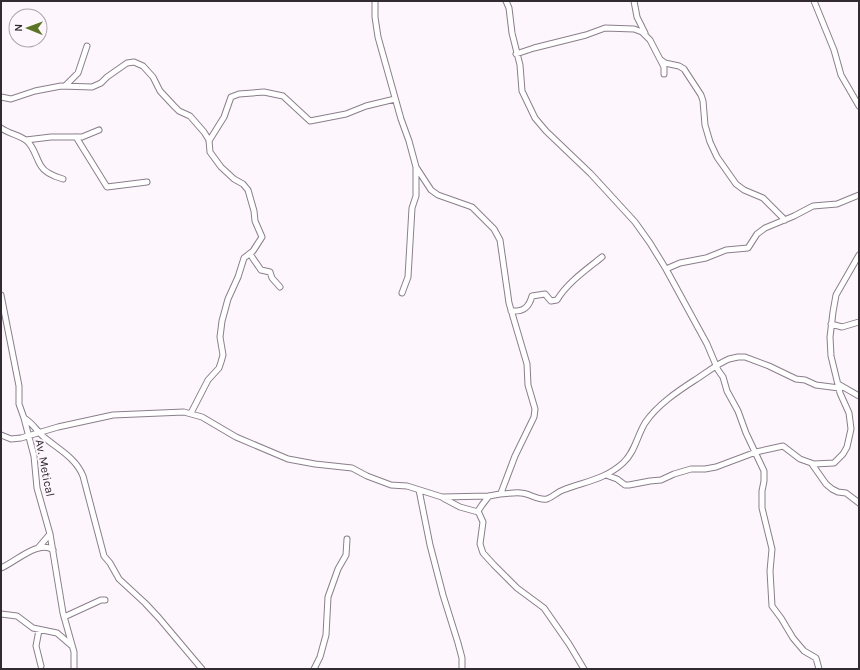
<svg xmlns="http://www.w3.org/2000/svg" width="860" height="670" font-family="Karla,sans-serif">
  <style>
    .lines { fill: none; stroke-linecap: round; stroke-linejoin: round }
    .minor-casing { stroke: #8b7e8c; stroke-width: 7 }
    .minor { stroke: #fff; stroke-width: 5 }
    .labels { text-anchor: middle; stroke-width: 4; stroke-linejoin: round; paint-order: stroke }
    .street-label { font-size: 12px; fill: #322c32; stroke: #fdf7fd }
  </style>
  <rect width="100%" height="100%" fill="#fdf7fd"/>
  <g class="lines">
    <g class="minor-casing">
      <path id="minor" d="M506,1L509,8L512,33L520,65L522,91L535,118L546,131L591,174L635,222L650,243L666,269L707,344L718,370L723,377L727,391L738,411L746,433L764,471V481L762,491V508L772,549L770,571L772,606L781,618L793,638L804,651L816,658L819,669
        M634,1L637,17L645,33
        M814,1L834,50L841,75L859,106
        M516,54L534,48L586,35L605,28L634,29L642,32L650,40L664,67V74
        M661,60L665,63L679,66L684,69L701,95L703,101L705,125L710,142L717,157L736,184L744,190L763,198L785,220
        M65,86L78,73L87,46
        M1,97L11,99L35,91L61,86L92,87L101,83L107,77L127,63L134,62L143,66L153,77L160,91L174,106L179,111L190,116L204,132L209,140L210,152L221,167L234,179L243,184L248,190L254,211L255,221L262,237L253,251L244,258L238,277L228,299L222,321L220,337L223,355L221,362L219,368L208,380L191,413
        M1,128C9,134 20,135 27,141C34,147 36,158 41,166C45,173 56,177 63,179
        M76,137L107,187L147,182
        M26,140L51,137H82L99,130
        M209,141L224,117L231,97L239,94L264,92L283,96L310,121L346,114L366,106L395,99
        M250,254L261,270L270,272L272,278L280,287
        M666,269L680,263L706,258L726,250L748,248L757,234L765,228L794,216L813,206L837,204L859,195
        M402,293L408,277L412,208L416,196V168
        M1,295L19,386V404L24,418L34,456L37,488L50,534L63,613L74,652V669
        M511,311C524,312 529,307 532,296L545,294L551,301L557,300C567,283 586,270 602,257
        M831,324L842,327L859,322
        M838,384L859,396
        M24,418C34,424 37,432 45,438C58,449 76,458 83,476L104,556L110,563L119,579L145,603L159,618L202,669
        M1,435L11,439L21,438L58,427L113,415L184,412L202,417L236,437L288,459L315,464L352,468L367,476L391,485L407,486L442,497L489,496L500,494L501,493L515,456L534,417L535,409L528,385L527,364L509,303L500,240L494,229L472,207L438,195L431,190L416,167L409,141L401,119L378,37L375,17V1
        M812,464L826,484L832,489L838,492L846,493L859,503
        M606,475L617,479L625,485H629L650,481L661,480L674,474L691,469H705L716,467L756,452L783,446L800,459L814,464L834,463L843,454L847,447L851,429L849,413L840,393L831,356L830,337L833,312L836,295L859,255
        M419,490L430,545L443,595L458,643L462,658V669
        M500,494C507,494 514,492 521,493C529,493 538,501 547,499C553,497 557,492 563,490C586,481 604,480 623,463C635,452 637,436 645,423C657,405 678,391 695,380C706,373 717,364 729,359L738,357H745L769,366L796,379L805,380L816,385L839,388
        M489,496L482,505L478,511L483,522L480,544L483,553L494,565L517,588L544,608L569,644L584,669
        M443,498L460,507L478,512
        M38,548L50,534
        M1,568C14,563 39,539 53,550
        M1,614L17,616L33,628L57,633L71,645
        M64,617L101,600H105
        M39,630L36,646L41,666
        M314,669L320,657L326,635L328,597L338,569L346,555L347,539"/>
    </g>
    <use href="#minor" class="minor"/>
  </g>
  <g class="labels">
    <g class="street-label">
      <text transform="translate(45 468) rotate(79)" y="4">Av. Metical</text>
    </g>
  </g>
  <rect width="860" height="670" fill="none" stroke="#322c32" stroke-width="4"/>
  <g transform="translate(28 28) rotate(271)"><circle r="19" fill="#fdf7fd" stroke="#aca6ac"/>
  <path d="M0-3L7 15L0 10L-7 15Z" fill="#5c7426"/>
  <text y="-6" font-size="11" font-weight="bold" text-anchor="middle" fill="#322c32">N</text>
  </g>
</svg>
